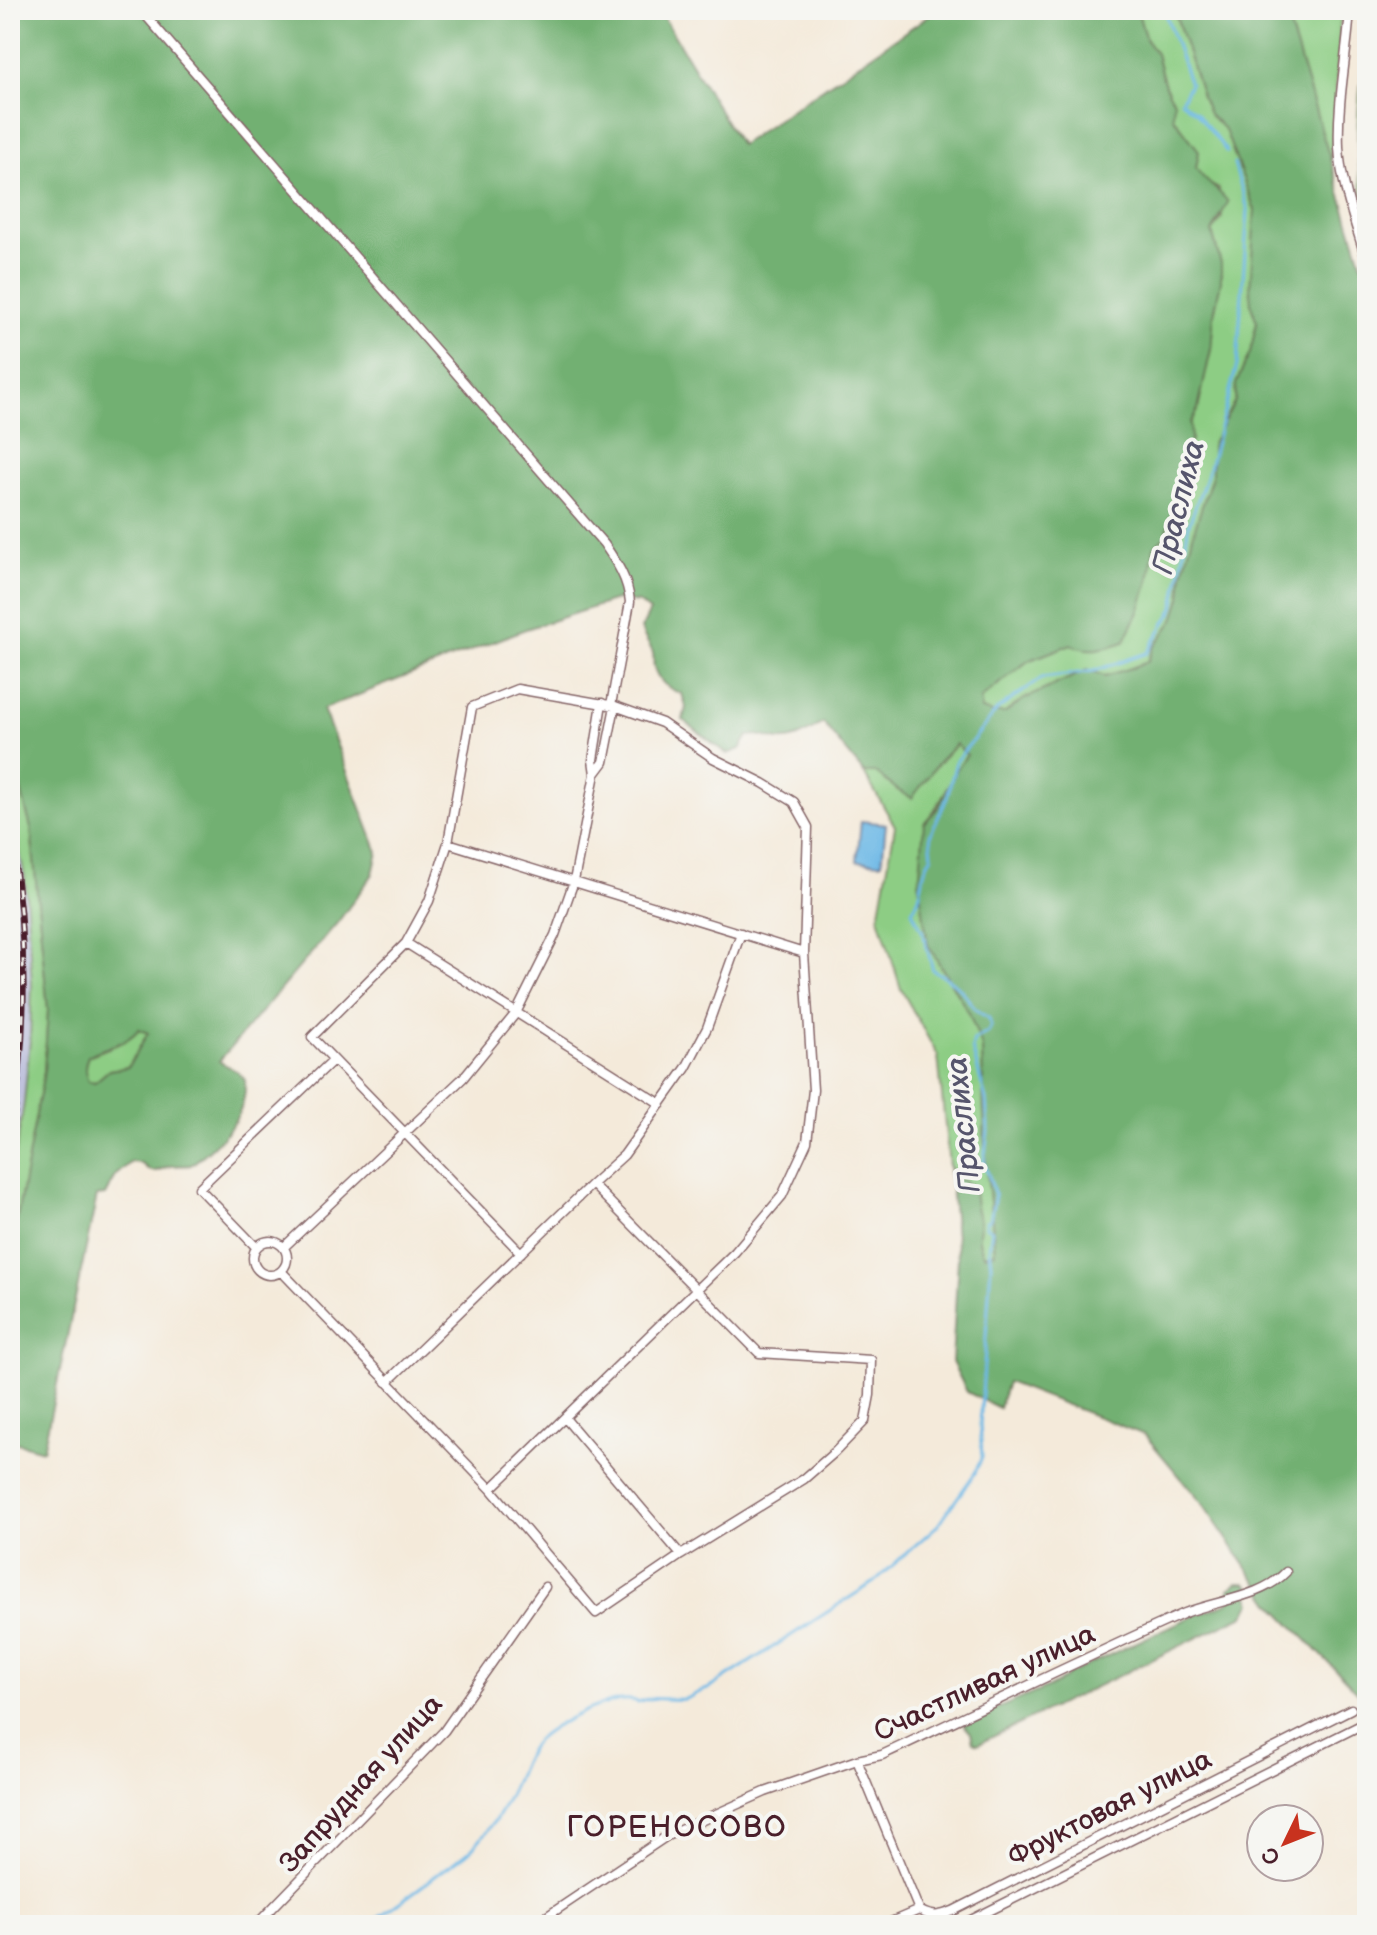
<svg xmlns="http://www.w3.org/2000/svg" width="1377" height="1935" font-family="'Balsamiq Sans',sans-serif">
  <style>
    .industrial { fill: #c0c2dd }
    .green { fill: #8dcd84; stroke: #6c7658; stroke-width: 2 }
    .forest { fill: #72b072; stroke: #5e684e; stroke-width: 2; fill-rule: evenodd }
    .water { fill: #6cb8e6; stroke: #5b6c88; stroke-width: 2 }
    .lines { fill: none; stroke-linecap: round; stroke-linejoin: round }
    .stream { stroke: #6cb8e6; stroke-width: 3 }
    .street-casing { stroke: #866668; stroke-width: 11 }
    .street { stroke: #fff; stroke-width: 8 }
    .rail-casing { stroke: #4a1f2b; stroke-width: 6 }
    .rail { stroke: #f6f6f2; stroke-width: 3; stroke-dasharray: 9; stroke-linecap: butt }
    .labels { text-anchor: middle; stroke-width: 8; stroke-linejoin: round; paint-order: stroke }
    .street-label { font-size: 28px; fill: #4a1f2b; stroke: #f6f6f2 }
    .water-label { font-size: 30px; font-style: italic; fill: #56556c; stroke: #f6f6f2 }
    .neighbourhood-label { font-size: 30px; letter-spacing: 2px; fill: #4a1f2b; stroke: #f6f6f2 }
  </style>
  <rect width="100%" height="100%" fill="#f6f6f2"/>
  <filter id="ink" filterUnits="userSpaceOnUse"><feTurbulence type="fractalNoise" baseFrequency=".0125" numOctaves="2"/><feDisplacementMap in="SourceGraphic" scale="16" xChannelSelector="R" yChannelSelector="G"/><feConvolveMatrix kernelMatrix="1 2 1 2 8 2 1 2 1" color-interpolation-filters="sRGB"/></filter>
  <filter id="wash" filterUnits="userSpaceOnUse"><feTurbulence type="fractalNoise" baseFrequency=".006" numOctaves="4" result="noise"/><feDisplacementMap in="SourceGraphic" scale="32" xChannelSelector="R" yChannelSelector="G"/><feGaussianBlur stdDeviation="1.8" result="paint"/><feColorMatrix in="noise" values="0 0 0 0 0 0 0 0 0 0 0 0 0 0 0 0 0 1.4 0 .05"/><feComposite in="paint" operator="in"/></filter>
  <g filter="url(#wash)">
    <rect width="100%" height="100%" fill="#f4eada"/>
    <path class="industrial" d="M10,803L25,878L32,984L30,1039L24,1103L10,1186Z"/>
    <path class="green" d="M1137,10H1174L1203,99L1209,114L1225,130L1255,210L1251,305L1257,322L1250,353L1236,384L1235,400L1212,444V476L1195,528L1183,574L1181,598L1174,620L1153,648L1148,661L1117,674L1104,676L1087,670L1024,699L1005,713H992L981,710V698L1028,661L1071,644L1149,581L1154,547L1166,535L1174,502L1183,488L1179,470L1190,440V423L1198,409L1211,349L1214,314L1221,281V264L1212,232L1222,218L1219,189L1205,182L1196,168L1199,151L1173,117V101L1165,86L1156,54L1146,40Z
      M1285,10H1341L1331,163Z
      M1367,34V210C1350,154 1359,91 1367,34Z
      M956,744L967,755C950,777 943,803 924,823L928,945L969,1013L982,1047L985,1151L995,1252L984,1255C974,1235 976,1210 974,1188L958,1178L949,1166L938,1056L901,989L879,917L895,826L864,773H876L899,791L931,772Z
      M10,749L31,828L48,1010L44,1072L10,1255V1186L24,1103L30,1039L32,984L25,878L10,803Z
      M139,1029L148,1033L128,1067L109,1070L95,1082L88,1081C84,1073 83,1065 88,1056L124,1042Z"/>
    <path class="forest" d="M10,10H659L740,145L937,10H1137L1146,40L1156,54L1165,86L1174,101L1173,117L1199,151L1196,168C1205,183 1218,188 1228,202L1212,232L1221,264V281L1214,314L1211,349L1198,409L1190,423L1191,440L1179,470L1183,487L1174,502L1166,535L1154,547L1149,581L1139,612L1124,642C1106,648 1088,654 1071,644L1028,661L981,698V710L992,713H1005L1024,699L1087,670L1105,676L1138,666L1148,661L1153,648L1174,620L1181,598L1183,574L1195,528L1212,476V444L1235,401L1236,384L1250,353L1257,322L1251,305L1250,289L1255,210L1225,130L1209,114L1203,99L1174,10H1285L1367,281V1672L1362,1679L1361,1696L1272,1604L1202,1503L1145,1435L1007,1382L999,1408L967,1392L952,1362L958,1258L949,1166L958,1178L974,1187C975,1198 975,1205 978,1215C984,1231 973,1233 984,1255L995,1252L985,1151L982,1047L969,1013L928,945L919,884L924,823L939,807L957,768L967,755L956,744L943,757L912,798L899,791L876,773H864L823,723C808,732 793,744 774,739C763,736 759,734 748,736L740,749L727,754L683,720L686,707L682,694C669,689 658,682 654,667C653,663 654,658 653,653C650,645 644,638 641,629L650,611L639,603L616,600L523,630L323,709L378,852L373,874L338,922L219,1061L238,1072L245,1080C248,1118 218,1144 191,1165C185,1166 176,1165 170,1166C156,1170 154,1177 141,1163L131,1162L115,1176L105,1195L97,1196L43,1450L10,1441V1255L44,1072L48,1010L31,828L10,749ZM139,1029L148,1033L128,1067L109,1070L95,1082L88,1081C84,1073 84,1065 88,1056C106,1045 125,1046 139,1029Z
      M1238,1583H1246L1250,1587L1248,1593L1252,1603L1244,1615L978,1744L973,1742L971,1733L964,1725L967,1721L1056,1684L1071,1673L1188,1618L1228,1603L1231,1599L1229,1589Z"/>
    <path class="water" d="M861,821L886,824L882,863L857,861Z"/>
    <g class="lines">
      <path class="stream" d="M1164,10L1190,84L1181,101L1197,113L1227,152
        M366,1925C393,1908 417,1890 442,1871C453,1863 467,1855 476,1844C490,1829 502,1812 510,1793C518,1778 523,1756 534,1743C550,1725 616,1691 638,1702C653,1695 668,1701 684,1699C693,1697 698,1691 708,1689L874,1582L938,1525L975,1473L982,1457L980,1424L991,1264L989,1249L992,1230L985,1226L986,1221L990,1219L995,1195L984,1161L988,1130L986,1100L972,1048L974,1040L988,1032L991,1026L989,1018C971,1009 973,1004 961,990C953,981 943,976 933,970L922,930L912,911C925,894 919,872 932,856L930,835L947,798L956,761L998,709L1042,678L1094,671L1147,653L1174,608L1189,524L1207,475L1237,365L1248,209L1234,164"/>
    </g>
  </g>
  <g filter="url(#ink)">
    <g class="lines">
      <g class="street-casing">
        <path id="street" d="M141,10L604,544C617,563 628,579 630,602L611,705
          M1350,10C1347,55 1337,102 1339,147C1341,186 1356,225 1367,262
          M595,774L604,762L615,706
          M448,843L804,953
          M406,943L661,1104
          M253 1258a17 17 0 1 1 34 0a17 17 0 1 1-34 0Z
          M256,1247L199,1188L332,1061
          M284,1247L463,1078L516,1013L555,935L574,881L595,774L593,760L602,703
          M281,1271L491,1489L596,1613L681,1555L804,1479L835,1452L865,1421L870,1395L871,1360L759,1353L592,1184
          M387,1382L592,1184L624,1155L686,1068L707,1028L741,933
          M565,1418L681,1555
          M491,1489L735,1252L782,1196L807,1142L813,1090L804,953L808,827L794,802L763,783L713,758L662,723L615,706L517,689L472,707L448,843L429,901L406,943L312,1037L521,1253
          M857,1760L919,1910
          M256,1925L444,1731L545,1587
          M534,1925L667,1836L765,1792L857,1760L882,1755C983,1708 1083,1658 1185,1613C1217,1600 1261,1598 1286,1572
          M884,1925L919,1910C932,1918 940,1916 953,1911L1351,1709
          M961,1925L1367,1722"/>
      </g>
      <use href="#street" class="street"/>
      <g class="rail-casing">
        <path id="rail" d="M10,834C28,935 28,1040 10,1141"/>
      </g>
      <use href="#rail" class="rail"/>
    </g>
  </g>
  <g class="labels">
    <g class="street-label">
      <text transform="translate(984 1682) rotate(-25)" y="10">Счастливая улица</text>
      <text transform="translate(360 1783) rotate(-48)" y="10">Запрудная улица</text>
      <text transform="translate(1109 1807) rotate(-27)" y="10">Фруктовая улица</text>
    </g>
    <g class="water-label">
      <text transform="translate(1178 507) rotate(-76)" y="10">Праслиха</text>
      <text transform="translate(963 1125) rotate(-96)" y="10">Праслиха</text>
    </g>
    <g class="neighbourhood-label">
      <text x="677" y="1837">ГОРЕНОСОВО</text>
    </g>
  </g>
  <rect width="1377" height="1935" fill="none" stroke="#f6f6f2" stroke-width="40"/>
  <g transform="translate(1285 1843) rotate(227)"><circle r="38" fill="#f6f6f2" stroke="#b1a0a2" stroke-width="2"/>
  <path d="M0-6L14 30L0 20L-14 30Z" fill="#c8321e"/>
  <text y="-12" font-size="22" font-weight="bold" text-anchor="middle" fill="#4a1f2b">С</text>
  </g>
</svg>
